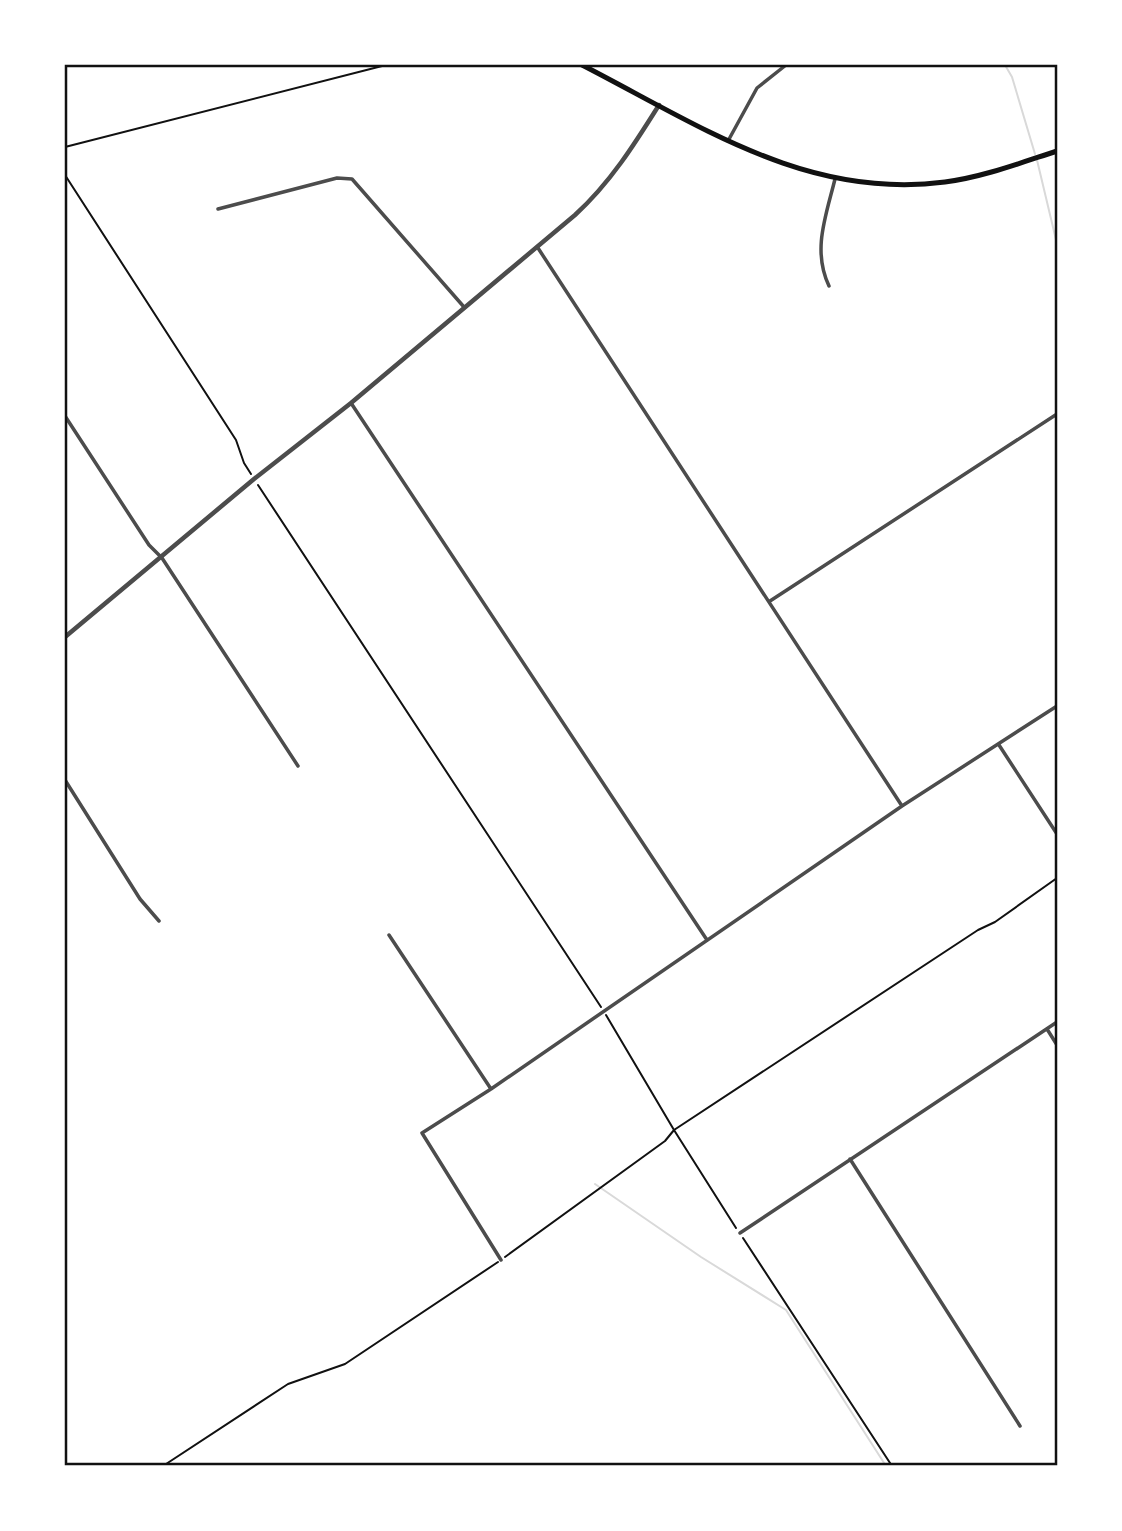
<svg xmlns="http://www.w3.org/2000/svg" width="1122" height="1531" font-family="'Asap Condensed',sans-serif">
  <style>
    .lines { fill: none; stroke-linecap: round; stroke-linejoin: round }
    .stream { stroke: #d9d9d9; stroke-width: 2 }
    .path { stroke: #111; stroke-width: 2 }
    .minor { stroke: #4c4c4c; stroke-width: 3.5 }
    .tertiary { stroke: #4c4c4c; stroke-width: 4.5 }
    .secondary { stroke: #111; stroke-width: 5 }
    .neatline { fill: none; stroke: #111; stroke-width: 2.5 }
  </style>
  <rect width="100%" height="100%" fill="#fff"/>
  <g class="lines">
    <path class="stream" d="M1005,65L1012,77L1035,154
      M1037,160L1057,244
      M595,1184L701,1257L786,1310L886,1466"/>
    <path class="path" d="M65,147L386,65
      M65,175L236,440L244,463L251,474
      M258,485L601,1007
      M606,1015L674,1130L736,1228
      M743,1238L892,1466
      M505,1257L665,1141L674,1130L978,930L995,922L1057,878
      M163,1466L288,1384L345,1364L498,1262"/>
    <path class="minor" d="M728,141L757,88L786,65
      M218,209L337,178L352,179L464,307
      M538,248L902,806
      M829,286C812,250 826,216 835,179
      M351,403L707,940
      M65,416L149,545L162,558L298,766
      M770,601L1057,414
      M999,745L1057,834
      M65,780L140,899L159,921
      M389,935L491,1089
      M1047,1029L1057,1045
      M850,1159L1020,1426
      M740,1233L1057,1022
      M501,1260L422,1133L491,1089L902,806L1057,706"/>
    <path class="tertiary" d="M65,637L254,479L351,403L575,215C610,183 634,145 659,105"/>
    <path class="secondary" d="M582,65C699,125 807,200 945,182C983,177 1020,163 1057,151"/>
  </g>
  <rect width="1122" height="1531" fill="none" stroke="#ffffff" stroke-width="133"/>
  <rect x="66" y="66" width="990" height="1398" class="neatline"/>
</svg>
